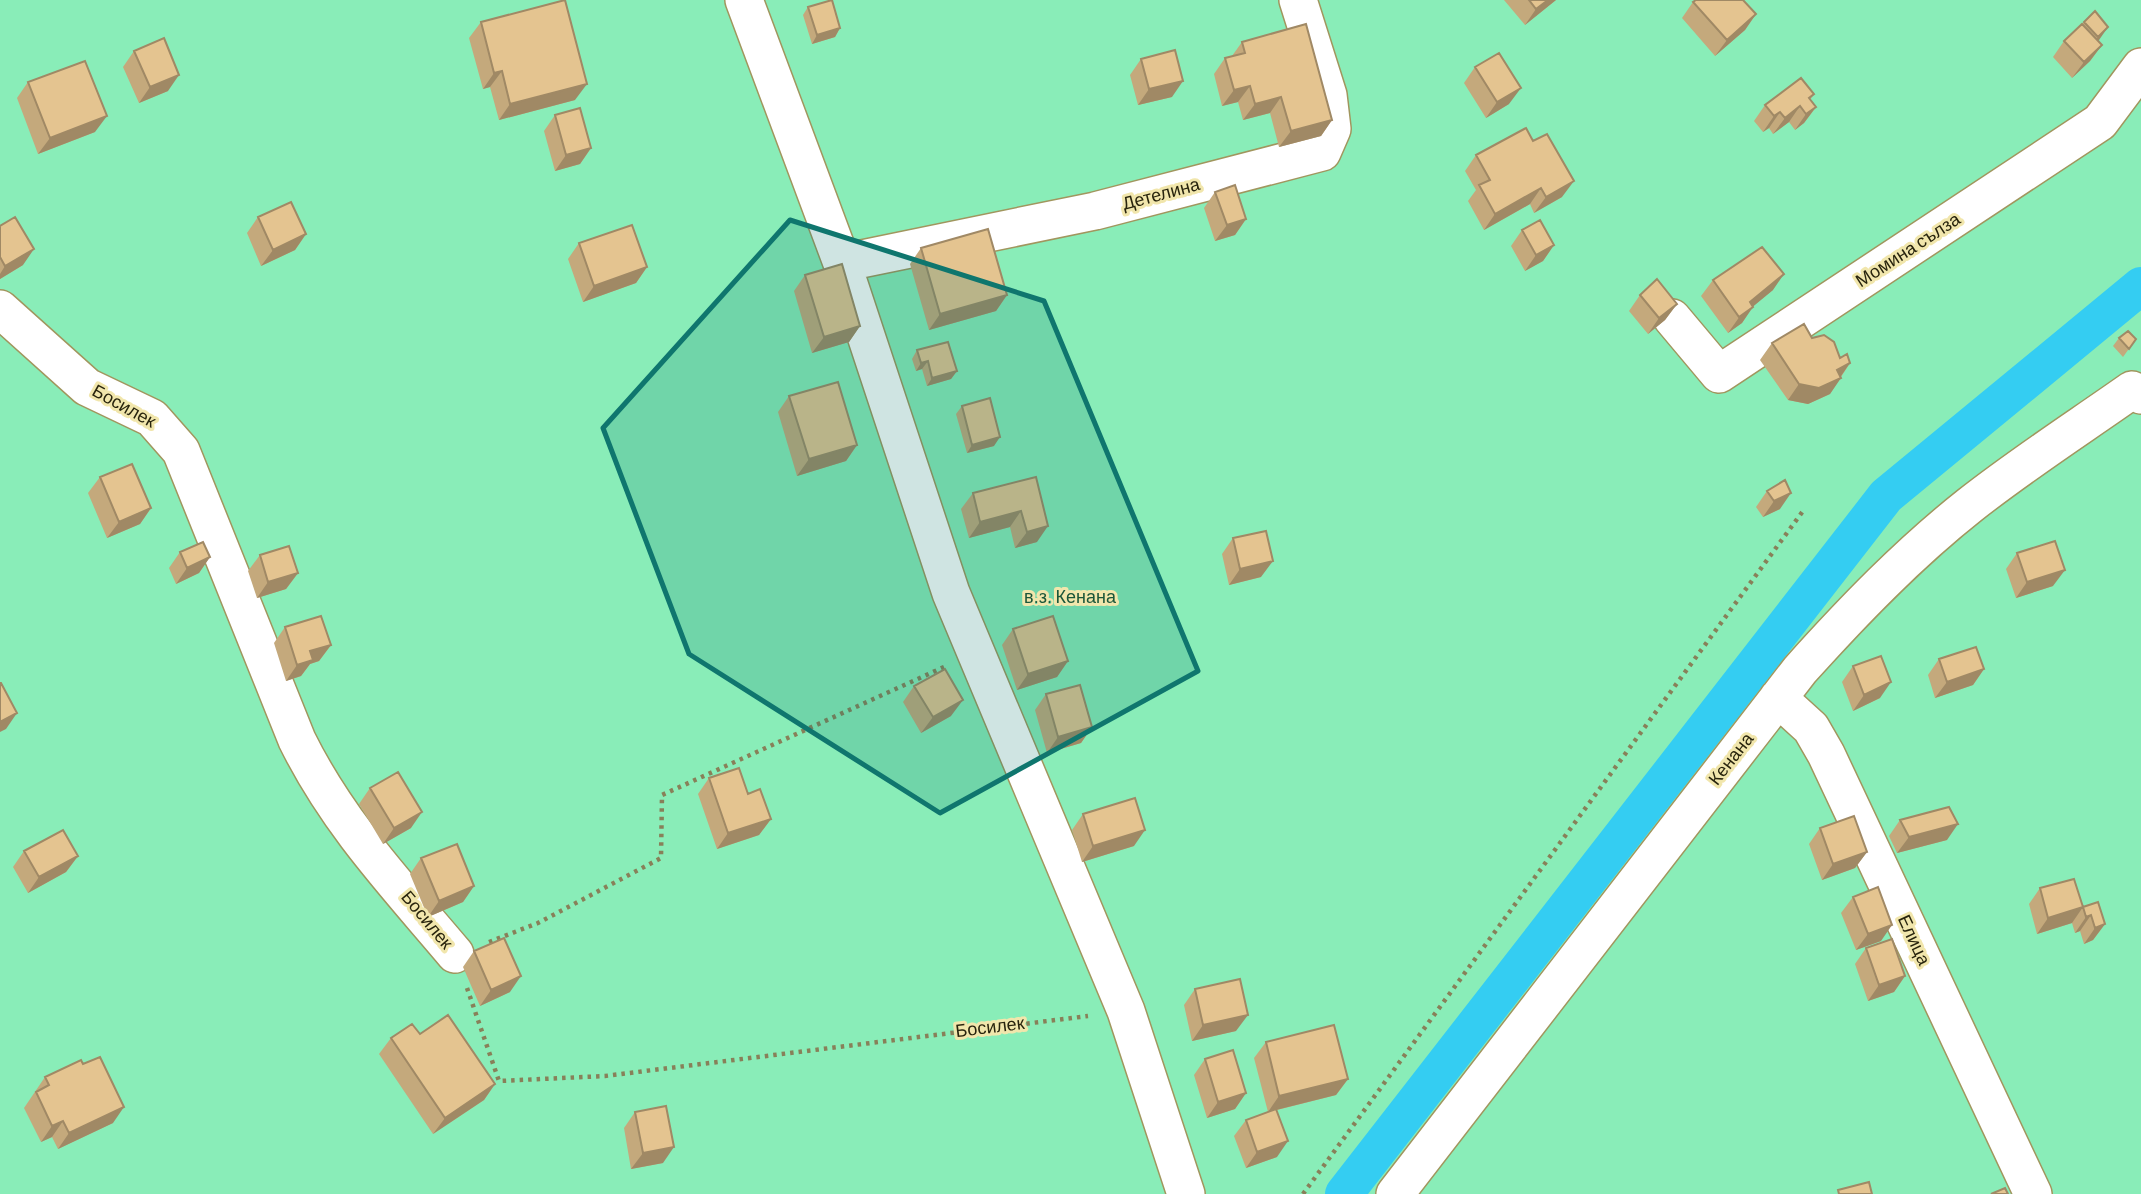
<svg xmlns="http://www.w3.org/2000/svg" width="2141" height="1194" font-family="Barlow,sans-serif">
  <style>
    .green { fill: #89edb8 }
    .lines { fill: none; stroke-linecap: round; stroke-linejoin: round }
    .canal { stroke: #34cdf2; stroke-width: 38 }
    .street-casing { stroke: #a1965e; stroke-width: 40 }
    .path { stroke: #888059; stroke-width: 4.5; stroke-dasharray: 3.5 5; stroke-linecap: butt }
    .street { stroke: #fff; stroke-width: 37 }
    .wall { fill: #c4a97c }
    .shaded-wall { fill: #a08965 }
    .building { fill: #e4c490; stroke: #a08965; stroke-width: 2 }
    .marked { fill: #0f766e; fill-opacity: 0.2; stroke: #0f766e; stroke-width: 5; stroke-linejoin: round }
    .labels { text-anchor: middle; stroke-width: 6; stroke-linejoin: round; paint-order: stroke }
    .street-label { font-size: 18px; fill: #28240d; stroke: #f1e6ac }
    .park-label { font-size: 18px; fill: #1a5639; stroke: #f1e6ac }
  </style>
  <rect width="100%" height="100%" fill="#f1e6ac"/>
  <path class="green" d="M0,0H2141V1194H0Z"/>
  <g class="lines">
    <path class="canal" d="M1344,1194L1886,496L2141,286"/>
    <g class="street-casing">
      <path id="street" d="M744,0L842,263L951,593L1126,1011L1186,1194
        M842,263L1095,211L1322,152L1332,129L1328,95L1298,0
        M0,309L87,387L152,418L181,451L297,740C338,823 396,884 455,954
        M1672,318L1719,374L2100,122L2141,67
        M1778,698L1811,728L1826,754L2033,1194
        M1395,1194L1800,670C1853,611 1908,554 1970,505C2022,464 2078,428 2132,390L2141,395"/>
    </g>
    <path class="path" d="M489,942L538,923L661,858L662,795L944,667
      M467,988L499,1081L605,1076L1088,1016
      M1303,1194L1803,511"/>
    <use href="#street" class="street"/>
  </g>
  <path class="wall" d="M1504,0H1556L1525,25Z
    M1693,2L1756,14L1745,30L1715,56L1682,18Z
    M808,7L840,28L835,37L812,44L803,15Z
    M2095,11L2098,41L2102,45L2090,61L2072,78L2053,57L2064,41L2082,24Z
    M481,22L575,100L499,120L490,87L483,89L469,38Z
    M1242,42L1332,120L1321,136L1279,147L1270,113L1243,120L1238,102L1222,106L1214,74L1225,58L1232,56Z
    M134,51L168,91L139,103L123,67Z
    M1141,59L1172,97L1138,105L1130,75Z
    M1475,67L1509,104L1486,118L1464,83Z
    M28,82L95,132L38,154L17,98Z
    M1814,94L1810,100L1816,107L1804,123L1795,130L1789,122L1773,134L1769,128L1763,132L1754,121L1765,105Z
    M555,115L591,148L580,164L555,171L544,131Z
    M1476,155L1562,197L1534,213L1530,204L1484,230L1468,201L1476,190L1465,171Z
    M1215,192L1246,219L1235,235L1215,241L1204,208Z
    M258,217L306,234L295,250L261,266L247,233Z
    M0,226L23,265L0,279Z
    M1522,230L1554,245L1543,261L1525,271L1511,246Z
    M579,243L647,267L636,283L583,302L568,259Z
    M921,248L1007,295L996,311L929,330L910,264Z
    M805,275L860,326L849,342L812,353L794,291Z
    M1713,280L1773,290L1753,306L1742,323L1728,333L1701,296Z
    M1640,295L1677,304L1665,320L1648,334L1629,311Z
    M1812,338L1850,363L1830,394L1808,404L1788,400L1760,360L1772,343Z
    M2119,338L2136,339L2123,357L2113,346Z
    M917,350L957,371L951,379L927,386L922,369L916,371L912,359Z
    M789,396L857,445L846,461L797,476L778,412Z
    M962,406L994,446L967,453L956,414Z
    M100,477L151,508L140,524L107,538L88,493Z
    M1036,477L1037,542L1015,548L1010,527L969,538L961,509L973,493Z
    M1767,491L1780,509L1763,517L1756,507Z
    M1233,538L1261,577L1229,585L1222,554Z
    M180,552L210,557L199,573L176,584L169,568Z
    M2017,553L2053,586L2016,598L2006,569Z
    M260,555L298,573L286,589L257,598L248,571Z
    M285,627L331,645L319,661L310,664L301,676L286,681L274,643Z
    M1013,629L1068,661L1057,677L1017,690L1002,645Z
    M1939,659L1984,669L1973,685L1935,698L1928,675Z
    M1853,666L1880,698L1853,711L1842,682Z
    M914,686L951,716L921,733L903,702Z
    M1046,694L1092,727L1081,743L1047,753L1035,710Z
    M709,778L748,794L771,819L759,835L717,849L698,794Z
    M370,788L411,828L383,844L359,804Z
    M1083,814L1134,846L1082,862L1072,830Z
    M1900,820L1947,840L1897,853L1889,836Z
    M1820,828L1867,852L1855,868L1822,880L1809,844Z
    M24,851L78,856L66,872L28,893L13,867Z
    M421,858L474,886L463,902L428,917L410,874Z
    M2040,888L2083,907L2105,924L2093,940L2084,944L2080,931L2075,933L2072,923L2037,934L2029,904Z
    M1853,897L1881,941L1856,950L1841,913Z
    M1866,948L1905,976L1894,992L1868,1001L1855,964Z
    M474,951L510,992L480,1006L463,967Z
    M1195,989L1236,1031L1192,1041L1184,1005Z
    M420,1034L495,1084L484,1100L433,1134L379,1054L391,1038Z
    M1266,1042L1348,1079L1336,1095L1277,1110V1157L1246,1168L1234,1136L1246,1120L1268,1112L1254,1058Z
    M1205,1059L1246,1093L1235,1109L1207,1118L1194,1075Z
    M83,1064L113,1123L58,1149L52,1137L41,1142L24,1108L45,1077Z
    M635,1112L663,1163L631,1169L624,1128Z"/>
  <path class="shaded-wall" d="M1548,0H1556L1525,25L1536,9Z
    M1756,14L1745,30L1715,56L1727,40Z
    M2108,27L2097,43L2087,53L2098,37Z
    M840,28L835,37L812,44L817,35Z
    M2102,45L2090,61L2072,78L2084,62Z
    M502,71L490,87L483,89L494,73Z
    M179,75L168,91L139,103L150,87Z
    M1183,81L1172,97L1138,105L1149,89Z
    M587,84L575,100L499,120L510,104Z
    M1250,86L1238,102L1222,106L1234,90Z
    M1521,88L1509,104L1486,118L1497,102Z
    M1281,97L1270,113L1243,120L1255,104Z
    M1800,106L1789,122L1773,134L1785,118Z
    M1816,107L1804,123L1795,130L1806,114Z
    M1780,112L1769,128L1763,132L1774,116Z
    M107,116L95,132L38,154L50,138Z
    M1332,120L1321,136L1279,147L1291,131Z
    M591,148L580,164L555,171L566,155Z
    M1574,181L1562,197L1534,213L1546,197Z
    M1541,188L1530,204L1484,230L1495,214Z
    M1246,219L1235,235L1215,241L1227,225Z
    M306,234L295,250L261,266L273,250Z
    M1554,245L1543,261L1525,271L1536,255Z
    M34,249L23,265L0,279V274L5,266Z
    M647,267L636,283L583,302L594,286Z
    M1784,274L1773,290L1744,314L1753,307L1742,323L1728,333L1750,302Z
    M1007,295L996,311L929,330L940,314Z
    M1677,304L1665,320L1648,334L1659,318Z
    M860,326L849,342L812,353L824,337Z
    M928,361L922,369L916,371L921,363Z
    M1850,363L1839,379L1841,378L1830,394L1808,404L1788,400L1799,384L1837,370Z
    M957,371L951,379L927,386L932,378Z
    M1000,437L994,446L967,453L972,445Z
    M857,445L846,461L797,476L809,459Z
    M1791,493L1780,509L1763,517L1774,501Z
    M151,508L140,524L107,538L119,522Z
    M1021,511L1010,527L969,538L980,522Z
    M1048,526L1037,542L1015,548L1027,532Z
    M210,557L199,573L176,584L187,568Z
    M1273,561L1261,577L1229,585L1240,569Z
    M2065,570L2053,586L2016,598L2027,582Z
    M298,573L286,589L257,598L268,582Z
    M331,645L319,661L310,664L301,676L286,681L297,665L310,651Z
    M1068,661L1057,677L1017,690L1028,674Z
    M1984,669L1973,685L1935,698L1947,682Z
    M1891,682L1880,698L1853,711L1864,695Z
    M963,700L951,716L921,733L933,717Z
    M17,713L6,729L0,732V722Z
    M1092,727L1081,743L1047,753L1058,737Z
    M422,812L411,828L383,844L394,828Z
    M771,819L759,835L717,849L728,833Z
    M1958,824L1947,840L1897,853L1909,837Z
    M1145,830L1134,846L1082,862L1093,846Z
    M1867,852L1855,868L1822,880L1833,864Z
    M78,856L66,872L28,893L39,877Z
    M474,886L463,902L428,917L439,901Z
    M2083,907L2072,923L2037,934L2048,918Z
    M2091,915L2080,931L2075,933L2086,917Z
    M2105,924L2093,940L2084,944L2095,928Z
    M1892,925L1881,941L1856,950L1868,934Z
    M521,976L510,992L480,1006L491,990Z
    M1905,976L1894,992L1868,1001L1879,985Z
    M1248,1015L1236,1031L1192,1041L1203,1025Z
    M1348,1079L1336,1095L1268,1112L1279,1096Z
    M495,1084L484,1100L433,1134L445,1118Z
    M1246,1093L1235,1109L1207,1118L1218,1102Z
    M124,1107L113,1123L58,1149L69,1133Z
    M63,1121L52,1137L41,1142L52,1126Z
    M1288,1141L1277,1157L1246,1168L1257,1152Z
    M674,1147L663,1163L631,1169L643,1153Z"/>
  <path class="building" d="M565,0L587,84L510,104L502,71L494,73L481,22Z
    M832,0L840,28L817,35L808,7Z
    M1529,0H1548L1536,9Z
    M1696,0H1743L1756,14L1727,40L1693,2Z
    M2095,11L2108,27L2098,37L2084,22Z
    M1306,24L1332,120L1291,131L1281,97L1255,104L1250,86L1234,90L1225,58L1245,53L1242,42Z
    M2082,24L2102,45L2084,62L2064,41Z
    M164,38L179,75L150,87L134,51Z
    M1175,50L1183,81L1149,89L1141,59Z
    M1499,53L1521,88L1497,102L1475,67Z
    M85,61L107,116L50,138L28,82Z
    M1801,78L1814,94L1809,98L1816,107L1806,114L1800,106L1785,118L1780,112L1774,116L1765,105Z
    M580,108L591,148L566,155L555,115Z
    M1526,128L1533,141L1547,134L1574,181L1546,197L1541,188L1495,214L1479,185L1490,180L1476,155Z
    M1235,185L1246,219L1227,225L1215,192Z
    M291,202L306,234L273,250L258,217Z
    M15,217L34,249L5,266L0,257V226Z
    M1540,220L1554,245L1536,255L1522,230Z
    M632,225L647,267L594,286L579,243Z
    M988,229L1007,295L940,314L921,248Z
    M1762,247L1784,274L1750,302L1753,307L1739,317L1713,280Z
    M842,264L860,326L824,337L805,275Z
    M1657,279L1677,304L1659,318L1640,295Z
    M1804,324L1812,338L1824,335L1834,342L1840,358L1847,354L1850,363L1837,370L1841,378L1819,388L1799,384L1772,343Z
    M2128,331L2136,339L2129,349L2119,338Z
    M948,342L957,371L932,378L928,361L921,363L917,350Z
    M838,382L857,445L809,459L789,396Z
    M990,398L1000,437L972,445L962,406Z
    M132,464L151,508L119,522L100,477Z
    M1036,477L1048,526L1027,532L1021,511L980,522L973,493Z
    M1785,480L1791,493L1774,501L1767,491Z
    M1266,531L1273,561L1240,569L1233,538Z
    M2055,541L2065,570L2027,582L2017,553Z
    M203,542L210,557L187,568L180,552Z
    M289,546L298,573L268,582L260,555Z
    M321,616L331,645L310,651L313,660L297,665L285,627Z
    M1053,616L1068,661L1028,674L1013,629Z
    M1976,647L1984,669L1947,682L1939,659Z
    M1881,656L1891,682L1864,695L1853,666Z
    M945,669L963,700L933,717L914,686Z
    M0,683H1L17,713L0,722Z
    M1080,685L1092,727L1058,737L1046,694Z
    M739,768L748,794L760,789L771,819L728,833L709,778Z
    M398,772L422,812L394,828L370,788Z
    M1135,798L1145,830L1093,846L1083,814Z
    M1949,807L1958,824L1909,837L1900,820Z
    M1854,816L1867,852L1833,864L1820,828Z
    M63,830L78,856L39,877L24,851Z
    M457,844L474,886L439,901L421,858Z
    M2074,879L2083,907L2048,918L2040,888Z
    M1878,887L1892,925L1868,934L1853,897Z
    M2098,902L2105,924L2095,928L2091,915L2086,917L2083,907Z
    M504,938L521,976L491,990L474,951Z
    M1892,939L1905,976L1879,985L1866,948Z
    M1240,979L1248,1015L1203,1025L1195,989Z
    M448,1015L495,1084L445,1118L391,1038L412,1024L420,1034Z
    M1334,1025L1348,1079L1279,1096L1266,1042Z
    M1233,1050L1246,1093L1218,1102L1205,1059Z
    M100,1057L124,1107L69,1133L63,1121L52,1126L36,1092L49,1085L45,1077L81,1060L83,1064Z
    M666,1106L674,1147L643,1153L635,1112Z
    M1276,1109L1288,1141L1257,1152L1246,1120Z
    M1869,1182L1872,1194H1839L1838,1190Z
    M2005,1188L2008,1194H1991Z"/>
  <path class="marked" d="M790,220L1044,301L1198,671L940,813L689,654L603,428Z"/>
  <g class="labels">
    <g class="street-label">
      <text transform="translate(1161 194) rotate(-15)" y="6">Детелина</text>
      <text transform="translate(1908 250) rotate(-33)" y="6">Момина сълза</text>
      <text transform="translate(124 406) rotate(29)" y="6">Босилек</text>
      <text transform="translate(1731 759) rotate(-52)" y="6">Кенана</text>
      <text transform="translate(427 920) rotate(50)" y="6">Босилек</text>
      <text transform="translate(1914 940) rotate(65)" y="6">Елица</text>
      <text transform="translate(990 1027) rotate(-7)" y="6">Босилек</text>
    </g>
    <g class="park-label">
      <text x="1070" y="603">в.з. Кенана</text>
    </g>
  </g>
</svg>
